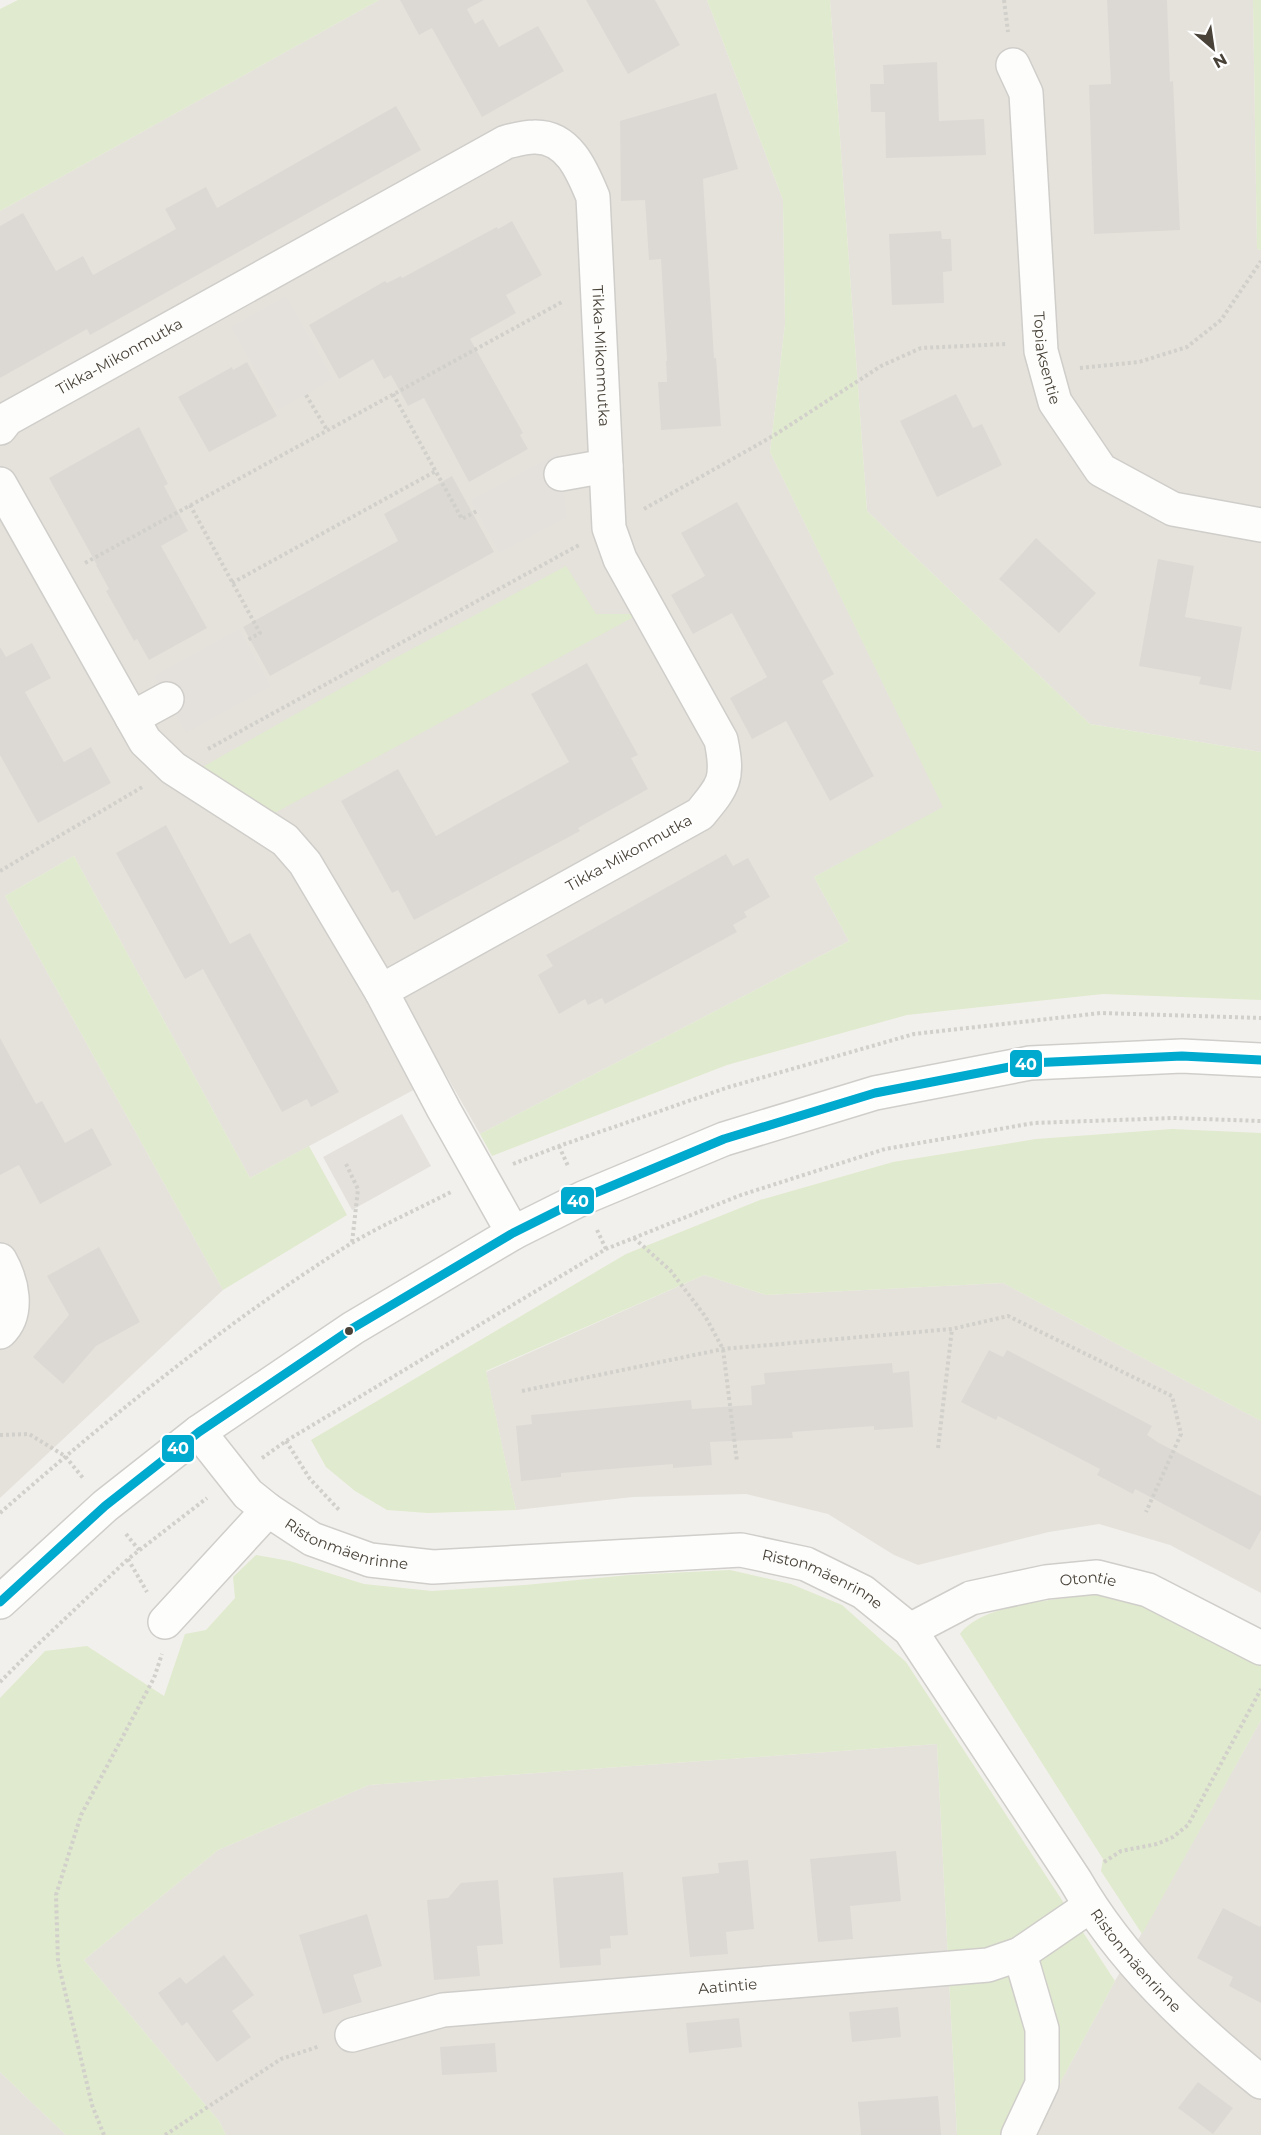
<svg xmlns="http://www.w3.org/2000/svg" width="1261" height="2135" font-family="Montserrat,sans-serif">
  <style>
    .residential { fill: #e5e2db }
    .green { fill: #e0eace }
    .parking { fill: #e4e1dd }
    .building { fill: #dcd9d5 }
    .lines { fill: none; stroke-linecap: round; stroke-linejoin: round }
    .minor-casing { stroke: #d0ceca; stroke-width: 36 }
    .path { stroke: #d2d0cb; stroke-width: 4; stroke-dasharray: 3 3; stroke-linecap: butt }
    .minor { stroke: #fdfdfc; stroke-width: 33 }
    .bus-1-casing { stroke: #fff; stroke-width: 14 }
    .bus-1 { stroke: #00a9ce; stroke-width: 9 }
    .bus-dot { fill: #484238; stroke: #fff; stroke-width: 2 }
    .labels { text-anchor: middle; stroke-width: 4.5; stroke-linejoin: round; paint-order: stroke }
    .street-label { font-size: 15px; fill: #484238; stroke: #fff }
    .line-badge { stroke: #fff; stroke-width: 2 }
    .badge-label { font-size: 16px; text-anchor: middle; font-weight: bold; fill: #fff }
  </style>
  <rect width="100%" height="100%" fill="#f2f0ec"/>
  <path class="residential" d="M379,0H707L783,200L785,324L770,452L944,808L814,877L849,941L480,1134L445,1073L250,1178L74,856L5,896L223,1290L0,1498V211Z
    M830,0H1253L1257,249L1261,250V752L1090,724L867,511Z
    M704,1275L766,1295L1003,1283L1261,1421V1593L1170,1545L1099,1524L1049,1532L918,1565L894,1555L828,1514L746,1494L633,1497L516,1510L486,1372Z
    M1261,1720V2135H1032L1115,1981Z
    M937,1744L957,2135H226L219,2121L84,1960L218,1850L369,1785Z
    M0,2072L66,2135H0Z"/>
  <path class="green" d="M18,0H379L0,211V9Z
    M707,0H830L867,511L1090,724L1261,752V1000L1103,994L907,1015L727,1065L492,1156L480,1134L849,941L814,877L943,807L770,452L785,324L783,200Z
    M1253,0H1261V250L1257,249Z
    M566,566L596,614H639L271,815L199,769L384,664Z
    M74,856L250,1178L309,1146L347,1215L223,1290L5,896Z
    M1172,1129L1261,1133V1421L1003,1283L766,1295L704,1275L486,1371L516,1510L428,1513L387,1510L355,1491L326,1467L311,1440L626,1254L760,1200L893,1162L1036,1139Z
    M256,1555L290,1561L364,1584L432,1591L525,1585L629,1575L730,1570L791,1584L842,1605L906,1662L1115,1981L1032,2135H957L937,1744L369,1785L218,1850L84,1960L219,2121L226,2135H66L0,2072V1698L45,1651L87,1646L164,1696L185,1634L206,1630L235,1598L233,1577Z
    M1095,1594L1140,1604L1261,1666V1720L1142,1934L1101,1871L1103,1859L960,1634C982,1603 1058,1600 1095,1594Z"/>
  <path class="parking" d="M286,296L333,379L278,410L231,327Z
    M558,453L567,517L499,553L471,500Z
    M239,629L271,686L186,733L154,676Z
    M402,1114L431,1166L352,1210L323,1157Z"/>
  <path class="building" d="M400,0H484L467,9L475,24L483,19L499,47L538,26L564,71L482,117L432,28L419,35Z
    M586,0H655L680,45L628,74Z
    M1107,0H1167L1170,82L1173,81L1180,230L1094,234L1089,85L1111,84Z
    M937,62L939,121L984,119L986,155L886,158L885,112H871L870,84H884L883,65Z
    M716,93L738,169L703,179L714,358H716L721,426L661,430L658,382H667L666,361H667L661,259L649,260L645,200L621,201L620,121Z
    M396,106L421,150L90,335L87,329L0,378V226L23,213L56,271L83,256L93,275L176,229L165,209L206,187L217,208Z
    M512,221L542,275L506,295L516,313L470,339L523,433L520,435L528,449L469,482L424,398L408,406L391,375L384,379L373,359L339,379L309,325L385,281L387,283L401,276L402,278L497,227L498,229Z
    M941,231L942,239H951L952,271L943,272L944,303L892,305L889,234Z
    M247,362L277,416L209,452L178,397L232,367L233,370Z
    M956,394L973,428L982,424L1002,465L937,497L900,421Z
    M139,427L168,484L164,486L188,531L161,546L207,628L149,660L137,639L134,641L106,591L109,589L96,565H97L49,478Z
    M452,476L494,552L270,676L243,627L398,541L384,514Z
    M737,502L834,674L822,681L874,776L830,801L786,721L752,739L730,698L767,677L732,613L693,634L671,595L705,576L681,533Z
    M1036,538L1096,593L1059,633L999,579Z
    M1158,559L1194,566L1185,617L1242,627L1231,690L1199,684L1201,677L1139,666Z
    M32,643L51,678L25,692L64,762L91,747L111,783L38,823L0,755V647L6,657Z
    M587,663L638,755L631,758L648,789L578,828L580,831L414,920L398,890L392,893L341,801L398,769L436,836L569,762L531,694Z
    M166,825L230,944L250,933L339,1092L311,1107L307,1099L282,1112L203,969L185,979L116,853Z
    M726,854L733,866L748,858L770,897L744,912L747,917L733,925L737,932L605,1004L602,998L588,1005L585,999L559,1014L538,975L553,966L546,955Z
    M0,1038L36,1104L42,1101L65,1143L92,1128L112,1165L40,1204L19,1165L0,1175Z
    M99,1247L140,1322L96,1346L63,1384L33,1357L69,1315L47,1276Z
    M989,1350L1003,1357L1007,1350L1122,1410L1152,1426L1147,1435L1159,1443L1261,1496V1530L1250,1550L1135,1489L1133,1494L1097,1475L1100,1469L998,1416L996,1420L961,1402Z
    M892,1363L893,1373L909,1371L913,1427L874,1430V1426L792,1432L793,1438L710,1442L712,1465L673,1468V1464L561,1473V1477L521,1481L516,1426L532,1424L531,1415L691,1400L692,1409L752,1405L751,1386L765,1384L764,1373Z
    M896,1851L901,1901L850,1906L853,1939L818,1942L810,1859Z
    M748,1860L754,1929L726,1932L728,1954L690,1957L682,1877L719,1873L718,1863Z
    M623,1872L628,1935L610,1936L611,1948L600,1949L601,1965L560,1968L553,1878Z
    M498,1880L503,1944L477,1946L480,1976L434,1980L427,1900L448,1898L461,1883Z
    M1223,1908L1260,1927L1261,1925V2003L1229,1986L1233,1977L1197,1958Z
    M367,1914L382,1966L353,1975L362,2002L323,2014L299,1935Z
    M224,1955L254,1995L232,2011L251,2037L217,2062L187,2022L182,2026L158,1993L180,1977L186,1984Z
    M898,2007L901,2037L852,2042L849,2012Z
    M739,2018L742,2047L689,2053L686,2023Z
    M495,2043L497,2072L442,2075L440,2047Z
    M1198,2082L1233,2108L1213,2134L1178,2108Z
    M938,2096L941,2135H861L858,2102Z"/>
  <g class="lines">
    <g class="minor-casing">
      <g id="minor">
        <path id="s1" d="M1013,65L1026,93L1041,351L1055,402L1101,470L1173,509L1261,525"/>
        <path id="s2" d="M0,428L7,419L506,142C515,140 525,137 534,137C568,136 582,170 593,197L609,528L620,559L721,740C729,779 724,785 700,814L381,991"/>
        <path d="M561,474L606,466"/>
        <path d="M0,484L145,741L173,768L285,840L305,863L381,991L444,1110L513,1233"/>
        <path d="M132,718L167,699"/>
        <path d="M0,1260C12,1281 20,1313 0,1332"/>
        <path id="s3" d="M199,1432L248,1494L268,1510L312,1539L370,1560L433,1567L741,1550L806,1564L863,1592L910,1630L1075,1880C1121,1960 1190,2025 1261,2082"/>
        <path d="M0,1602L105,1506L199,1432L353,1328L513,1233L583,1198L724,1139L875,1093L1030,1063L1182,1056L1261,1060"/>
        <path d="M165,1622L268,1510"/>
        <path id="s4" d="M910,1630L971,1598L1046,1582L1097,1577L1148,1590L1261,1648"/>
        <path id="s5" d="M352,2035L443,2010L988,1965L1020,1954L1090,1906"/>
        <path d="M1018,2135L1042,2084V2029L1020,1954"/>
      </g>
    </g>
    <path class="path" d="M1004,0L1008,32
      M1080,368L1139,362L1187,347L1221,320L1261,261
      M393,394L462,519L477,511
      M306,395L327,430
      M190,505L260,633L246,641
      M644,509L773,436L881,366L921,348L1006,344
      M85,563L562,302
      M232,583L436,471
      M208,749L579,545
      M0,871L144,786
      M559,1146L568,1166
      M346,1164L358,1189L352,1243
      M513,1164L559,1146L729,1087L914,1034L1101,1013L1261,1018
      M597,1230L606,1249
      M634,1238L670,1270L705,1316L723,1349L737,1462
      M522,1391L723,1349L952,1329L1008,1316L1172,1396L1181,1434L1146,1512
      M0,1435L29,1434L65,1456L83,1478
      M286,1441L310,1479L340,1511
      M938,1448L952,1329
      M262,1458L286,1441L606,1249L741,1195L885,1149L1034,1123L1173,1118L1261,1121
      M0,1513C111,1416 225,1323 350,1244C382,1225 418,1209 451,1192
      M126,1534L139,1550
      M128,1559L147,1592
      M0,1682L34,1648L128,1559L207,1498
      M1104,1862L1121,1851L1157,1844L1173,1837L1188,1825L1261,1689
      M104,2135L92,2105L58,1962L56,1895L81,1815L154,1678L162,1654
      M165,2135L281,2059L320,2046"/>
    <use href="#minor" class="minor"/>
    <g class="bus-1-casing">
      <path id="bus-1" d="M0,1602L105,1506L199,1432L353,1328L513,1233L583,1198L724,1139L875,1093L1030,1063L1182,1056L1261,1060"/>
    </g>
    <use href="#bus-1" class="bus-1"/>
  </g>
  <circle class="bus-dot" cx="349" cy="1331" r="5"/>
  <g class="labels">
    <g class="street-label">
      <text dy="5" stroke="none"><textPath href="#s2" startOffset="860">Tikka-Mikonmutka</textPath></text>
      <text dy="5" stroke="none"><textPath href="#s2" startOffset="140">Tikka-Mikonmutka</textPath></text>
      <text dy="5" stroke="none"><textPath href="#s1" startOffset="297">Topiaksentie</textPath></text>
      <text transform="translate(629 853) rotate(-29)" y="5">Tikka-Mikonmutka</text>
      <text dy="5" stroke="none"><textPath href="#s3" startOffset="192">Ristonmäenrinne</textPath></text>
      <text dy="5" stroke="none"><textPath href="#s3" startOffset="678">Ristonmäenrinne</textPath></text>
      <text dy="5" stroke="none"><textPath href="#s4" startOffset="188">Otontie</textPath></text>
      <text dy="5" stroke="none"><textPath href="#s3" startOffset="1182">Ristonmäenrinne</textPath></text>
      <text dy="5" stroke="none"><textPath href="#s5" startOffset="380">Aatintie</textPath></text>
    </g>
  </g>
  <g class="line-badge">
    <rect x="1009" y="1049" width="34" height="29" rx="6" fill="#00a9ce"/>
    <rect x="560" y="1186" width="35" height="29" rx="6" fill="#00a9ce"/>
    <rect x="161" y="1434" width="34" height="29" rx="6" fill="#00a9ce"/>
  </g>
  <g class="badge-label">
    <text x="1026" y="1070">40</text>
    <text x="578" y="1207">40</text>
    <text x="178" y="1454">40</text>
  </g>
  <g transform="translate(1213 48) rotate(151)" stroke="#ffffff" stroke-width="4.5" paint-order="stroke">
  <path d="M0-4.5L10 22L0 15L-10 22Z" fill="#484238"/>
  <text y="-9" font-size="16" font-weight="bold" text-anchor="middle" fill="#484238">N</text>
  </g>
</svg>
